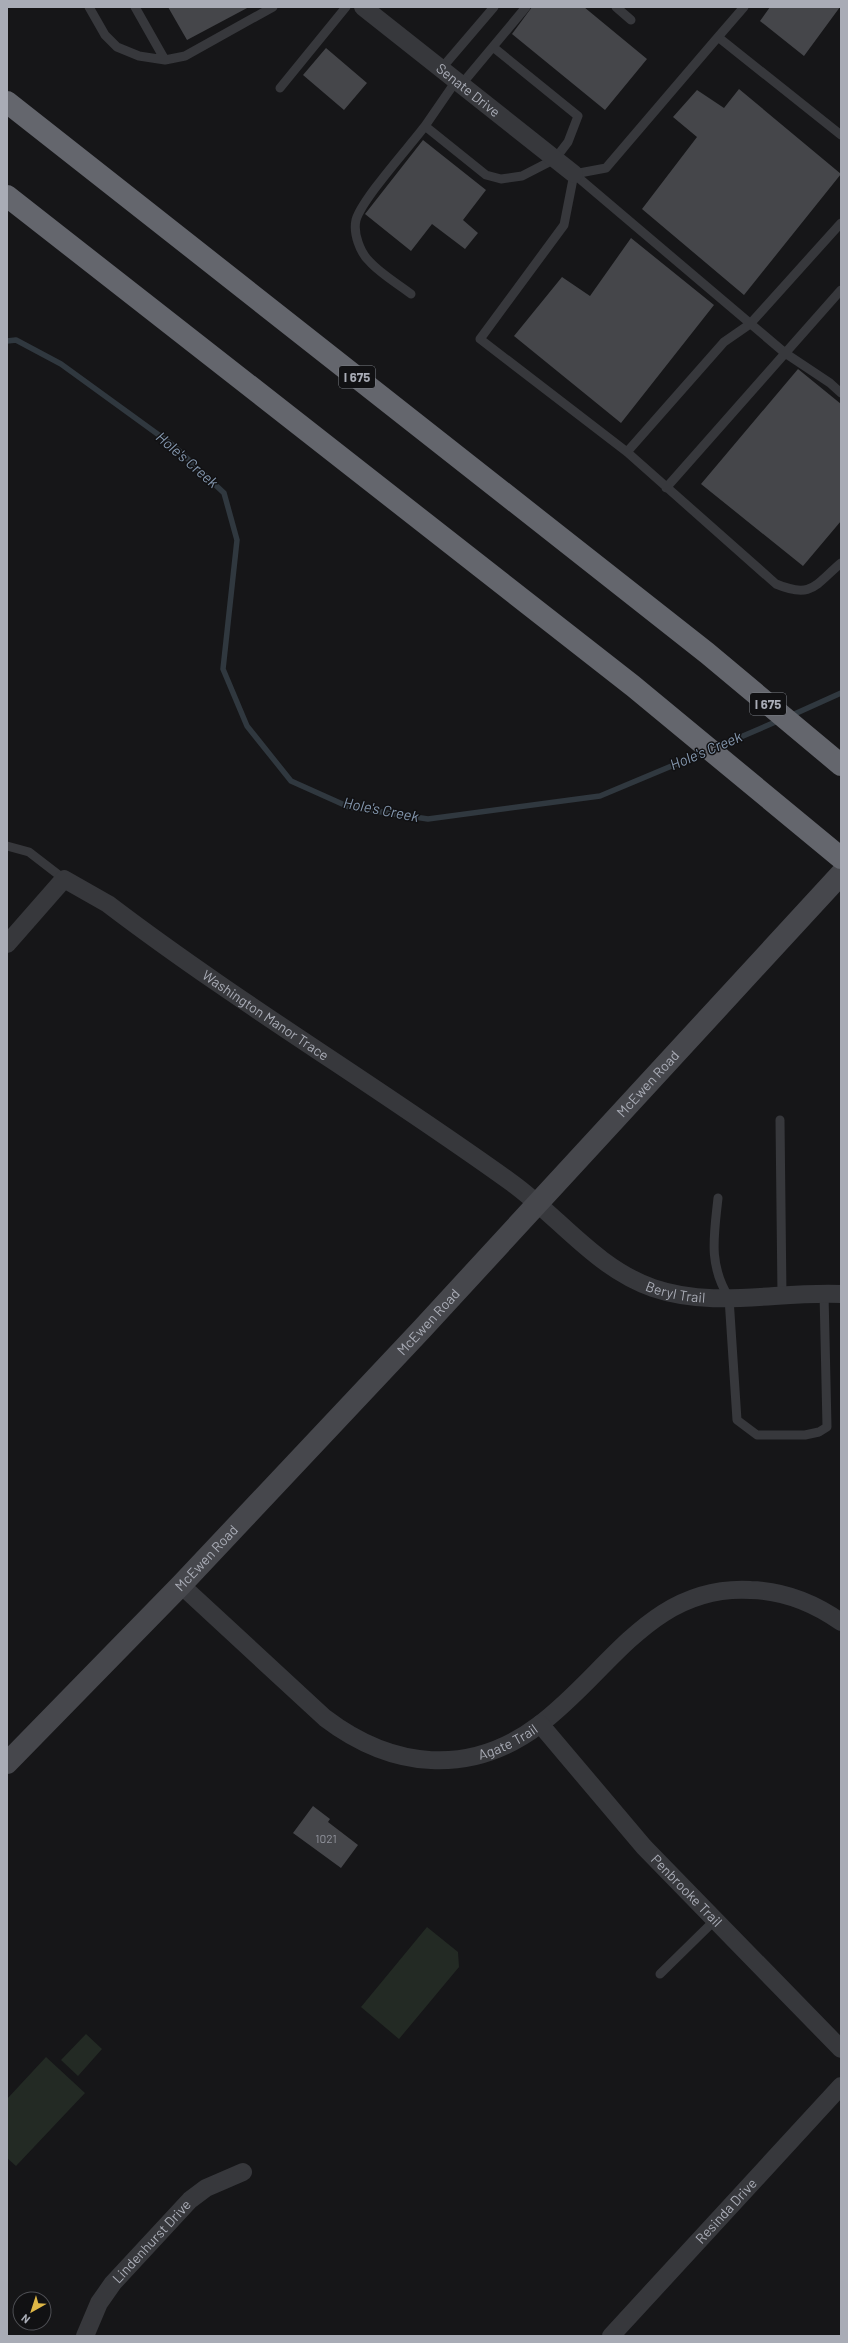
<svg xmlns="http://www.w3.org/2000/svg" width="848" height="2343" font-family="Barlow,sans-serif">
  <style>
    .green { fill: #232a24 }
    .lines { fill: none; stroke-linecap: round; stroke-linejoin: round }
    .stream { stroke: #30383f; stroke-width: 5.5 }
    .building { fill: #45464a }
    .lane { stroke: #37383c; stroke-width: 9 }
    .street { stroke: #37383c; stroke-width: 18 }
    .secondary { stroke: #46474c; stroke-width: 22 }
    .highway { stroke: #64666d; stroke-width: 22 }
    .labels { text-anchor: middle; stroke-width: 3; stroke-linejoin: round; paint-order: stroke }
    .number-label { font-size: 12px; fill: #90929b }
    .shield { fill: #111113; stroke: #7b7e85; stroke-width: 1 }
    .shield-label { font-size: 13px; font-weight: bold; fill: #a9acb6 }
    .street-label { font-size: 14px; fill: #a9acb6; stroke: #111113 }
    .water-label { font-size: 15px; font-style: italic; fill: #8497ae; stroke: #111113 }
  </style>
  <rect width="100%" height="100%" fill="#161618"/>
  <path class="green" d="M427,1927L458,1952L459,1967L399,2039L361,2007Z
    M86,2034L102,2049L78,2076L61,2060Z
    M46,2057L85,2093L16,2166L7,2158V2099Z"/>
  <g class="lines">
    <path class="stream" d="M7,341L16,340L61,364L174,446L224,493L237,540L223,669L247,726L291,781L349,807L428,819L600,796L705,752
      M790,716L841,693
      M715,748L780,720"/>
  </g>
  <path class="building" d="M168,7H249L187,40Z
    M532,7H584L647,59L605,110L512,34Z
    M770,7H840L804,56L760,21Z
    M326,48L367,83L344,110L303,75Z
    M739,89L841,174L744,295L642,209L697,137L673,117L697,90L724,108Z
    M423,140L486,190L463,220L478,233L465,249L432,224L411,251L365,214Z
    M631,238L714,305L621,423L514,336L562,277L590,296Z
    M798,369L841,404V521L803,566L701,484Z
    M313,1806L330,1819L328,1822L358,1845L341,1868L293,1833Z"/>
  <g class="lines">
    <path class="lane" d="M89,7L105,35L117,47L139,56L165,60L185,56L273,7
      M135,7L165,60
      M616,7L631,20
      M744,7L718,37L841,135
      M441,69L494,7
      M456,81L425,126L486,175L501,179L522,176L555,159L568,142L578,116L493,47
      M461,85L526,7
      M280,88L346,7
      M574,174L564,225L480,339L627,452L776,584C812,599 815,585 841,563
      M574,174L785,353L830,383L841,393
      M574,174L606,168L718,37
      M411,294C398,284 381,274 370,262C360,253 353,233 356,220C362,199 410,146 425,126
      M627,452L724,342L750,324L841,223
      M666,488L841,290
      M7,846L29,852L64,879
      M780,1120L782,1296
      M718,1198C714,1236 708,1264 729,1298L737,1420L757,1435H805L819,1432L827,1427L824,1293
      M660,1974L715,1920"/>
    <g class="street">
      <path id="s1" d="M363,7L574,174"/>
      <path id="s2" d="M7,944L64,879L108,904C238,1003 379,1087 512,1183C559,1217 596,1268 653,1288C714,1309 778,1291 841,1294"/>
      <path id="s3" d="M181,1585L325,1718C392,1769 470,1777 539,1725C609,1673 651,1584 751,1590C784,1591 814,1603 841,1622"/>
      <path id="s4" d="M540,1724L644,1847L841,2049"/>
      <path id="s5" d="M85,2336L99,2303L113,2283L190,2200L206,2188L243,2172"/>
      <path id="s6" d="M611,2336L841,2086"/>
    </g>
    <path class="secondary" id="s7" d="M7,1763L181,1585L422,1329L841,874"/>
    <path class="highway" d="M7,102L707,653L841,765
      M7,196L633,686L841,858"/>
  </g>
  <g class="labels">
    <g class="number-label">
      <text x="326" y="1843">1021</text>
    </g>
    <g class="shield">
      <rect x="339" y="366" width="36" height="22" rx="3"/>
      <rect x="750" y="693" width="36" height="22" rx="3"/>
    </g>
    <g class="shield-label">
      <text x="357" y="382">I 675</text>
      <text x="768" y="709">I 675</text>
    </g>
    <g class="street-label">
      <text dy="5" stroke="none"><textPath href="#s1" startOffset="134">Senate Drive</textPath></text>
      <text dy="5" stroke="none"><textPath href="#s2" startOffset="330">Washington Manor Trace</textPath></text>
      <text dy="5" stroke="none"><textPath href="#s7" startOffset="934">McEwen Road</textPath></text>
      <text dy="5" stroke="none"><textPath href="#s2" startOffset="828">Beryl Trail</textPath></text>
      <text dy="5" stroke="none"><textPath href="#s7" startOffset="610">McEwen Road</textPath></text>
      <text dy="5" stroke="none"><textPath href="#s7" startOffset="286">McEwen Road</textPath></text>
      <text dy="5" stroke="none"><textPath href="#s3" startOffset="392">Agate Trail</textPath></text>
      <text dy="5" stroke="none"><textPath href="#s4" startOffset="222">Penbrooke Trail</textPath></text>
      <text dy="5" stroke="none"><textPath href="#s6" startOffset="170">Resinda Drive</textPath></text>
      <text dy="5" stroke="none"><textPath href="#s5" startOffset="117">Lindenhurst Drive</textPath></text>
    </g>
    <g class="water-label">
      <text transform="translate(187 460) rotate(41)" y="5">Hole's Creek</text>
      <text transform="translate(706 751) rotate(-23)" y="5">Hole's Creek</text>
      <text transform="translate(381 810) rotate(11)" y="5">Hole's Creek</text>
    </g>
  </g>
  <rect width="848" height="2343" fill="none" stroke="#a9acb6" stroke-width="16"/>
  <g transform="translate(32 2311) rotate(219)"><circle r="19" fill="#111113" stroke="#4e4f54"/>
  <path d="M0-3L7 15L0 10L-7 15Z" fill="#dfb746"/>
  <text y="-6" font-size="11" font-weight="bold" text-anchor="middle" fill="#a9acb6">N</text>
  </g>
</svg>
